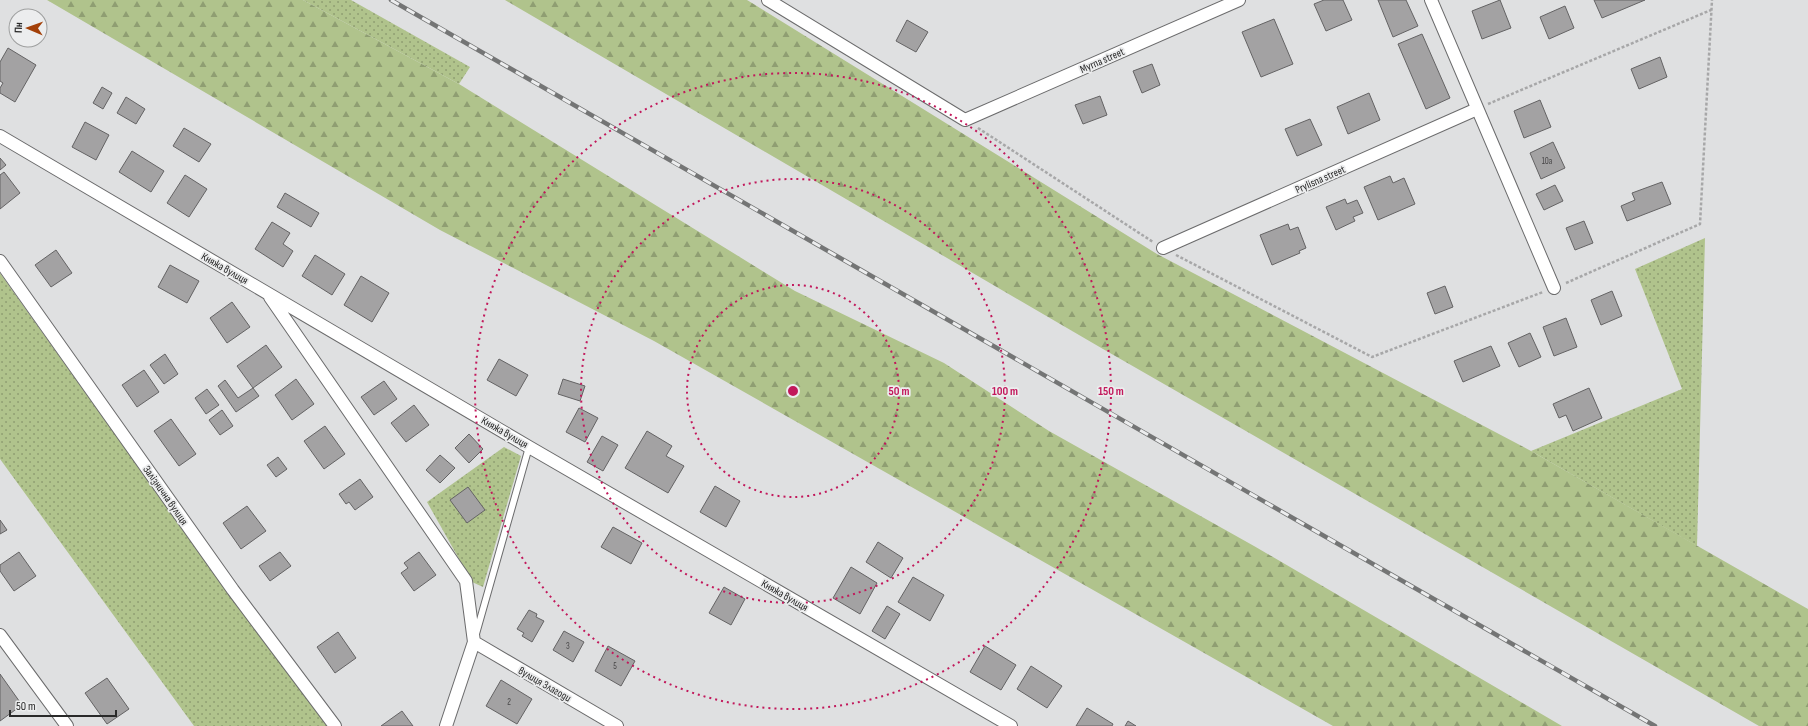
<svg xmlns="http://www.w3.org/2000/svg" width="1808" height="726" font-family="'Sofia Sans Condensed',sans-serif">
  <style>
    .green { fill: url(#green-dots) }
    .forest { fill: url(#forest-firs) }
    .building { fill: #a3a2a3; stroke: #646364 }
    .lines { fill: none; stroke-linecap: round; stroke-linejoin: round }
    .service-casing { stroke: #6b6b6c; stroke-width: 8 }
    .minor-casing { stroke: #6b6b6c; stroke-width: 14 }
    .path { stroke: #a7a7a8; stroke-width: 2.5; stroke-dasharray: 3 2; stroke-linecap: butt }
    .service { stroke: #fff; stroke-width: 6 }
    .minor { stroke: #fff; stroke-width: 12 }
    .rail-casing { stroke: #747575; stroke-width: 4.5 }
    .rail { stroke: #ecedee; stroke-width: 3; stroke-dasharray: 9; stroke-linecap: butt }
    .ring { fill: none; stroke: #c2185b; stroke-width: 2; stroke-dasharray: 2 4 }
    .labels { text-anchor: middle; stroke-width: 3.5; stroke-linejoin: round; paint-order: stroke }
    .number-label { font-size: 9px; fill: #484748 }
    .street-label { font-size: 11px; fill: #292929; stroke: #ecedee }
    .centre { fill: #c2185b; stroke: #ecedee; stroke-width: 2 }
    .ring-label { font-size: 12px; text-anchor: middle; font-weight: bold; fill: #c2185b; stroke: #ecedee; stroke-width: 3.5; stroke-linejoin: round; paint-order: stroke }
  </style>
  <defs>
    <pattern id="green-dots" width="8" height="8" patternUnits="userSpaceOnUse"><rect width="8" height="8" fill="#b0c38c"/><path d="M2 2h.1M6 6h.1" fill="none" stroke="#8f9e72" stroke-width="1.8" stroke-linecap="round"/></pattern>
    <pattern id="forest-firs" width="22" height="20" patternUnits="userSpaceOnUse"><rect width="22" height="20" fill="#b0c38c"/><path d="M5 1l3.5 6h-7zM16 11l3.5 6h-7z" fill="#8f9e72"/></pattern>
  </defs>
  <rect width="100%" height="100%" fill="#dfe0e1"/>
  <path class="green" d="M303,0H351L470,67L459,84Z
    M1705,238L1697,546L1531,451L1682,389L1635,269Z
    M0,273L228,593L327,726H194L0,459Z
    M504,447L521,456L483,587L472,582L427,502Z"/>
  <path class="forest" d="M47,0H303L459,84L795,291L944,363L1049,431L1254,546L1562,726H1333L654,341L440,230Z
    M505,0H747L752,3L1157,254L1531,451L1808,609V726H1759L1103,349Z"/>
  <path class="building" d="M1324,0H1343L1352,20L1326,31L1314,4Z
    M1378,0H1406L1418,26L1393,37Z
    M1500,0L1511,28L1482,39L1472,11Z
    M1594,0H1645L1602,18Z
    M1565,6L1574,28L1549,39L1540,17Z
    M1274,19L1293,64L1261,77L1242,32Z
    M907,20L928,32L916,52L896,41Z
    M1422,34L1450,98L1426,109L1398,44Z
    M8,48L36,65L15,102L0,93V88L3,83L0,81V62Z
    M1660,57L1667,77L1639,89L1631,69Z
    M1152,64L1160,85L1142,93L1133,71Z
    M102,87L112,93L103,109L93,103Z
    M1369,93L1380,120L1348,134L1337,107Z
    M1100,96L1107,115L1083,124L1075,105Z
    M126,97L145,109L136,124L117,113Z
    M1540,100L1551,127L1524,138L1514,111Z
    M1310,119L1322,145L1297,156L1285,129Z
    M85,122L109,135L96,160L72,147Z
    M184,128L211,144L199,162L173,146Z
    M1553,142L1565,168L1541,179L1530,153Z
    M132,151L164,171L151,192L119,172Z
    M0,158L6,165L0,170Z
    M4,172L20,193L0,209V175Z
    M185,175L207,189L189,217L167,203Z
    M1390,176L1393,183L1404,178L1415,204L1378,220L1364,187Z
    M1662,182L1671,204L1627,221L1621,206L1635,200L1632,193Z
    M1555,185L1563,201L1544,210L1536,194Z
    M285,193L319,213L311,227L277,207Z
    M1345,199L1347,204L1357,200L1363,213L1353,217L1355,221L1336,230L1326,207Z
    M1584,221L1593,243L1575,250L1566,228Z
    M272,222L290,233L283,244L293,251L283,267L255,249Z
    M1288,224L1290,230L1298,227L1306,248L1299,251L1300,253L1272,265L1260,235Z
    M56,250L72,273L51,287L35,265Z
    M315,255L345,274L332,295L302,276Z
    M170,265L199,281L187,303L158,287Z
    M361,276L389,293L372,322L344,305Z
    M1445,286L1453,307L1435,314L1427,293Z
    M1612,291L1622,316L1601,325L1591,300Z
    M232,302L250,327L227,343L210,318Z
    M1566,318L1577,347L1554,356L1543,327Z
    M1530,333L1541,357L1519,367L1508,343Z
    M266,345L282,367L253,388L237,366Z
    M1491,346L1500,366L1463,382L1454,361Z
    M165,354L178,374L164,384L150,365Z
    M499,359L528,375L516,396L487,380Z
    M144,370L159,392L137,407L122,385Z
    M296,379L314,404L292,420L275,395Z
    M563,379L585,386L580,401L558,394Z
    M225,380L238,398L253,388L259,396L236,412L218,386Z
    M384,381L397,399L374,415L361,397Z
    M1589,388L1602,418L1573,431L1566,415L1559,418L1553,404Z
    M207,389L219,405L206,414L195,398Z
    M414,405L429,425L406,442L391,423Z
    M579,408L598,418L585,442L566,432Z
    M222,410L233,426L220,435L209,420Z
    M171,419L196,454L179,466L154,431Z
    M325,426L345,454L324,469L304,441Z
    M647,431L672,446L666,456L684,466L668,493L625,468Z
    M469,434L483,449L469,463L455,448Z
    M602,436L618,445L603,471L587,462Z
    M440,455L455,468L440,483L426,470Z
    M278,457L287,469L276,477L267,465Z
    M360,479L373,497L355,510L349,502L346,504L339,494Z
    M715,486L740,501L726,527L700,512Z
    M468,487L485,510L467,523L450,500Z
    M247,506L266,531L241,549L223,523Z
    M0,520L7,530L0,534Z
    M613,527L642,543L631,564L601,547Z
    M878,542L903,558L891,578L866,562Z
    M19,552L36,576L14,591L0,571V565Z
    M280,552L291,566L270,581L259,566Z
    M419,552L436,575L414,591L401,573L408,568L404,563Z
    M851,567L877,583L860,614L833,598Z
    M913,577L944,595L930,621L898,602Z
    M724,587L745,599L731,625L709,613Z
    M887,606L900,614L885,639L872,631Z
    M529,610L537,614L536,617L544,621L532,642L522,636L524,633L517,629Z
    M564,631L584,642L573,662L553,650Z
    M338,632L356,658L335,673L317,647Z
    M608,646L635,661L621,686L595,671Z
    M985,646L1016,665L1001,690L970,672Z
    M1031,666L1062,686L1047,708L1017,689Z
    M0,674L22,705L0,721Z
    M107,678L129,709L107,724L85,693Z
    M501,680L532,699L517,724L486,706Z
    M1087,708L1113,724L1112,726H1076Z
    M402,711L413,726H381Z
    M1128,721L1136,726H1125Z"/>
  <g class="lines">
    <g class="service-casing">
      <path id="service" d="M476,634L529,447"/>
    </g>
    <g class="minor-casing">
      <path id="minor" d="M768,0L965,120L1239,0
        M1431,0L1554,288
        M0,136L529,447L1011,726
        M1163,248L1477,109
        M0,261L233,590L335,726
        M270,297L466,581L474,642L446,726
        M0,635L67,726
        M474,642L617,726"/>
    </g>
    <path class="path" d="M1488,104L1711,10
      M978,128L1153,242
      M1176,255L1372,357L1543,292
      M1566,283L1700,224L1712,0"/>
    <use href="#service" class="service"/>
    <use href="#minor" class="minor"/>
    <g class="rail-casing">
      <path id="rail" d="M391,0L1655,726"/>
    </g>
    <use href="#rail" class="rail"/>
  </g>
  <g class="ring">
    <circle cx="793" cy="391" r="106"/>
    <circle cx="793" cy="391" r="212"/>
    <circle cx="793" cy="391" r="318"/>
  </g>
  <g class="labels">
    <g class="number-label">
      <text x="1547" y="164">10а</text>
      <text x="568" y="649">3</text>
      <text x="615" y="669">5</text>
      <text x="509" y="705">2</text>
    </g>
    <g class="street-label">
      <text transform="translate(1102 60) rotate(-24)" y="4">Myrna street</text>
      <text transform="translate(1320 179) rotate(-24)" y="4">Prylisna street</text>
      <text transform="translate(225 268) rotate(30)" y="4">Княжа вулиця</text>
      <text transform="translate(505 432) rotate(30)" y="4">Княжа вулиця</text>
      <text transform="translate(166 495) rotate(55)" y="4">Залізнична вулиця</text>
      <text transform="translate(785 595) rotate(30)" y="4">Княжа вулиця</text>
      <text transform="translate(545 684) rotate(30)" y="4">вулиця Злагоди</text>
    </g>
  </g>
  <circle cx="793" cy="391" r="6" class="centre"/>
  <g class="ring-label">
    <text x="899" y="395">50 m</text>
    <text x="1005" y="395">100 m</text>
    <text x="1111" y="395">150 m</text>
  </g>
  <g transform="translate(28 28) rotate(272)"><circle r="19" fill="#ecedee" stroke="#9e9f9f"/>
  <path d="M0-3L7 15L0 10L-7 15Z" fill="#a34008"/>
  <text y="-6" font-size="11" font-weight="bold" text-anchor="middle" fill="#292929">Пн</text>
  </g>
  <path d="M10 710v6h106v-6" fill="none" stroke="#292929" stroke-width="2"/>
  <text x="16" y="710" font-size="12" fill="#292929" stroke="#ecedee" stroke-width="3" paint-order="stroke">50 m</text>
</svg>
